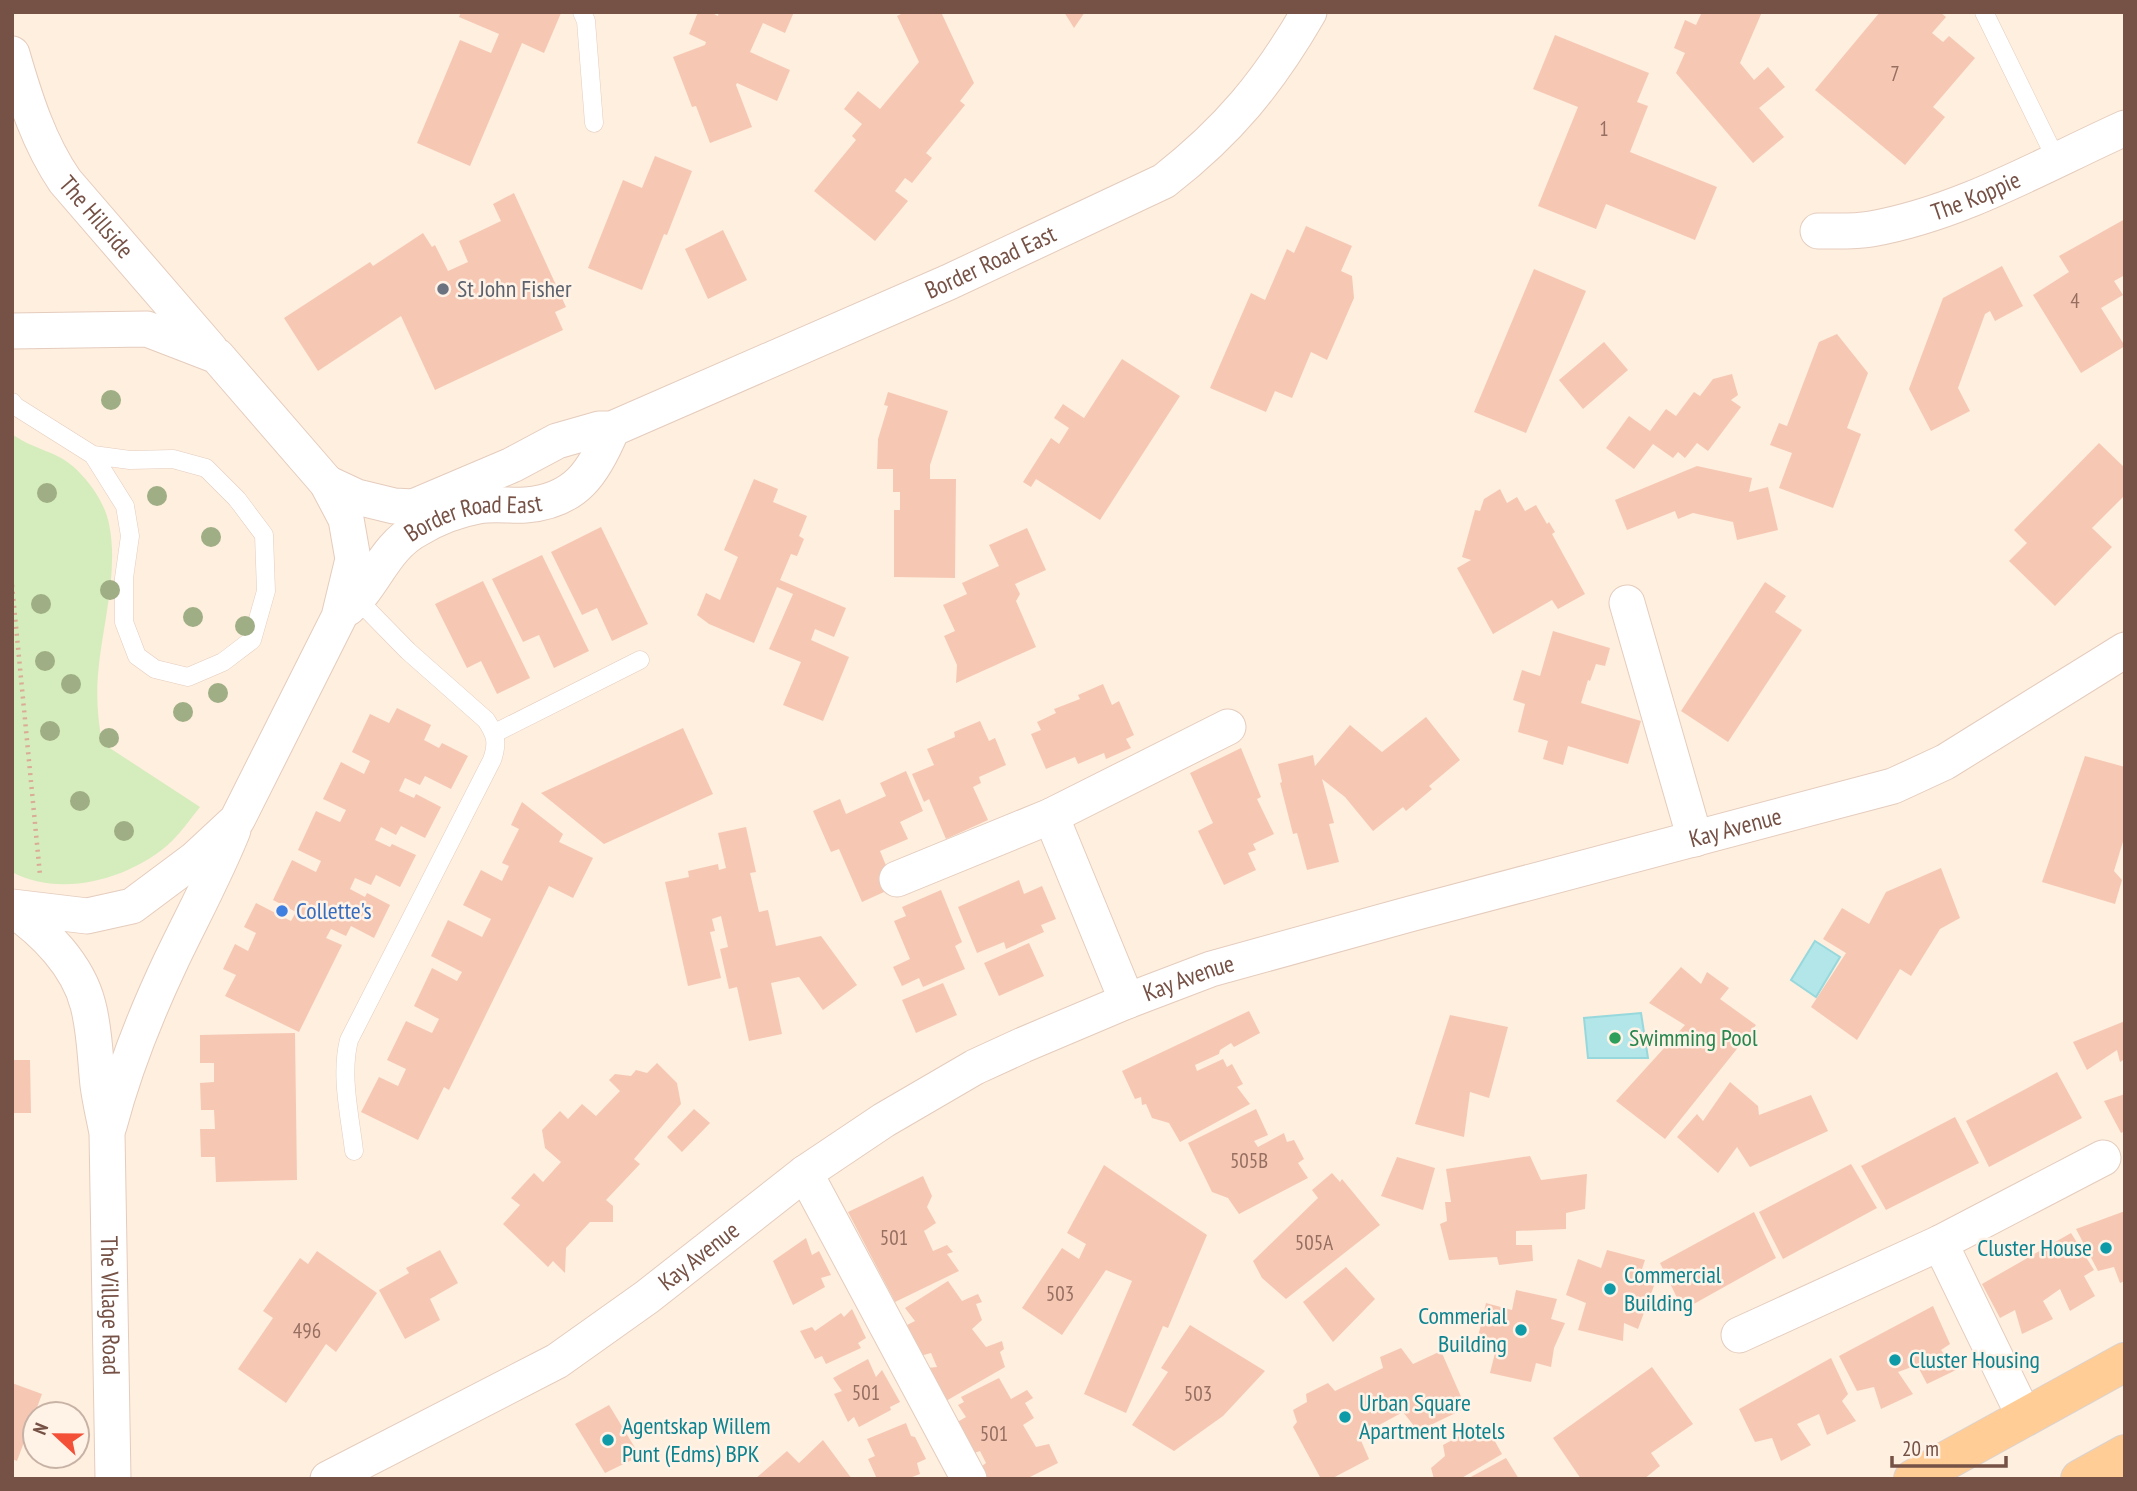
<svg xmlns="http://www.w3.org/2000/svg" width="2137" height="1491" font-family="'PT Sans Narrow',sans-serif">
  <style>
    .green { fill: #d5ecbc }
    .water { fill: #b2e6e9; stroke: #97d8dc; stroke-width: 2 }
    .building { fill: #f6c8b4 }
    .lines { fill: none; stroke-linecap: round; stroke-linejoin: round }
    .service-casing { stroke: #e5ccbd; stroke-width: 19 }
    .minor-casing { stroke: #e5ccbd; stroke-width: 37 }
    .primary-casing { stroke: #dbd2cf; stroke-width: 40 }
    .path { stroke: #daab97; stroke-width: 4.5; stroke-dasharray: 2 5; stroke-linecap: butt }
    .service { stroke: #fff; stroke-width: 18 }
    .minor { stroke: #fff; stroke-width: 35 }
    .primary { stroke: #ffcd95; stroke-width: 38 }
    .tree { fill: #9fae84 }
    .worship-dot { fill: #6b7280; stroke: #fff3e7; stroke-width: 2.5 }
    .shop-dot { fill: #3f7fe0; stroke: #fff3e7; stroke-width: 2.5 }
    .leisure-dot { fill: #2e9e5b; stroke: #fff3e7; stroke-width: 2.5 }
    .culture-dot { fill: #0f9aa8; stroke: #fff3e7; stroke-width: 2.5 }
    .labels { text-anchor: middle; stroke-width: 5; stroke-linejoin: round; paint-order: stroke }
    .number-label { font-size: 21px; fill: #966f61 }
    .street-label { font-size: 24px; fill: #765145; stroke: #fff3e7 }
    .worship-label { font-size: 24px; fill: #5b616d; stroke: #fff3e7; text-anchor: start }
    .shop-label { font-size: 24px; fill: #366cbe; stroke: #fff3e7; text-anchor: start }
    .leisure-label { font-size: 24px; fill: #27864d; stroke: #fff3e7; text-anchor: start }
    .culture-label { font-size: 24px; fill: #0d838f; stroke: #fff3e7; text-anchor: start }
  </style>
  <rect width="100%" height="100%" fill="#feefdf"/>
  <path class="green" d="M12,434C35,451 57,450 77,470C92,485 105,504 109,524C119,571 102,627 98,674C96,698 98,720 102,743L200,807C191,818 182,831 172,841C133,878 62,899 12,872Z"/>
  <path class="water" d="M1815,941L1840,957L1816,997L1791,980Z
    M1641,1013L1648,1058H1588L1584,1018Z"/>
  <path class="building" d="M461,12L561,13L544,53L522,43L470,166L417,143L460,40L491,53L499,34L459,17Z
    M698,12H710L718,16L719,12H794L785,33L763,23L750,52L790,70L777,101L737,83L736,85L752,127L710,143L696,106L692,107L673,57L705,45L706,42L689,34Z
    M905,12H941L974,83L960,101L965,105L926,153L932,158L912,183L905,178L895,191L908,201L875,241L814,191L856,140L852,136L862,124L844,109L858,91L880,109L919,62L897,16Z
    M1064,12H1085L1074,28Z
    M1702,12H1762L1740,63L1754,80L1768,67L1785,87L1759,108L1784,137L1753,163L1676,73L1685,53L1674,48L1685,20L1696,25Z
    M1880,12H1940L1946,17L1932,33L1943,42L1949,36L1975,58L1933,107L1945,117L1905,165L1815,90Z
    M1555,35L1649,73L1637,102L1648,106L1630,152L1717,187L1695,240L1606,204L1596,229L1538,206L1578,107L1533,89Z
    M655,156L692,171L667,235L664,234L642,290L588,268L623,180L642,188Z
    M514,193L566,307L555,312L563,330L435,390L401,316L318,371L284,318L370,262L373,266L423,233L432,247L435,245L448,271L468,262L459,241L501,221L493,204Z
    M2125,219V275L2114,281L2123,295L2101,308L2125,346L2081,373L2033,295L2069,272L2059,256Z
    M1306,226L1352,246L1341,271L1352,276L1354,298L1327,360L1311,352L1292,398L1275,391L1266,412L1210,388L1251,293L1265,300L1287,249L1294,253Z
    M723,230L747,280L708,299L685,249Z
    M2002,266L2023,306L1995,321L1990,311L1985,314L1958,388L1970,411L1931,431L1909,389L1943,298Z
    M1534,269L1586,291L1526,433L1474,412Z
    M1837,334L1868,373L1847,428L1861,434L1833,508L1779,488L1792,453L1770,445L1779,423L1787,426L1819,342Z
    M1604,342L1628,370L1583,409L1559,380Z
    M1122,359L1180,396L1100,520L1036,479L1031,487L1023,482L1051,438L1059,444L1069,428L1054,418L1063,404L1084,418Z
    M1732,374L1738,395L1731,400L1741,407L1708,451L1697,443L1685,458L1678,452L1673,458L1653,444L1634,469L1606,448L1629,416L1650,431L1666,409L1676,416L1694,392L1700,396L1713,379Z
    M888,392L948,411L930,465V479H956L955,578L894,577V510H900V492H893V469H877L878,439L888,406L884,405Z
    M2099,443L2125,468V495L2092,528L2112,547L2055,606L2009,561L2027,543L2014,530Z
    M1697,466L1752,478L1749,492L1768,487L1778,530L1737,540L1733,522L1693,513L1678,519L1675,511L1627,530L1615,500Z
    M754,479L778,489L773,502L807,516L799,536L804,539L797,556L791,554L780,580L846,608L834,637L815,629L811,640L849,657L823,721L783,705L801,662L769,649L793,594L777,587L754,643L709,624L697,615L706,593L720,600L738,557L724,550Z
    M1500,489L1507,503L1517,497L1525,511L1536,505L1547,524L1549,522L1555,532L1552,534L1585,594L1558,609L1552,600L1493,634L1457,568L1471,560L1462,557L1475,510L1480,511L1484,499Z
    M601,527L648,624L612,641L597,608L582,615L551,552Z
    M1027,528L1046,570L1015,584L1020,594L1016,601L1036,647L956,683L957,665L944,636L955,631L943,605L967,594L962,583L999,566L989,545Z
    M542,555L589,651L554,668L539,635L523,642L492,579Z
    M483,581L530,678L497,694L481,661L467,668L435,604Z
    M1765,582L1786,596L1775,612L1802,630L1728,742L1681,711Z
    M1553,631L1610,648L1605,666L1596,664L1590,681L1588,680L1581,703L1641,721L1628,764L1568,746L1563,765L1543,759L1548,741L1518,732L1525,704L1513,700L1522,670L1540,676Z
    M1103,684L1112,705L1119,701L1134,735L1126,739L1131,748L1106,759L1104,753L1078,764L1075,757L1046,769L1031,734L1041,730L1037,722L1056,713L1054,709L1080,699L1078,695Z
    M397,708L431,725L424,740L439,748L442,743L468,756L451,789L425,776L420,785L405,778L399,791L414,798L416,794L441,807L425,838L401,826L396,835L381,827L375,840L390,847L392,844L416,855L400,887L376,875L371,885L355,878L350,889L365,897L367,893L390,905L374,938L351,926L346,936L331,929L326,938L342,945L299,1032L225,996L236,975L223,969L235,944L248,951L256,933L244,927L256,903L291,921L296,912L273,900L292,860L316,872L321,861L298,850L316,811L340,822L346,810L323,799L341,762L364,774L370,761L352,752L370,714L389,723Z
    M1426,717L1460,760L1429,786L1432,789L1406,811L1403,807L1373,831L1345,797L1322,779L1334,823L1329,824L1339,862L1307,870L1297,833L1293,834L1280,783L1282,782L1278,764L1313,755L1315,766L1350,725L1382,752Z
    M980,721L989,741L995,738L1006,765L979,777L981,783L973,787L988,820L946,839L929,799L924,802L912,774L934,765L927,749L955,737L954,732Z
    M683,728L713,794L604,844L541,793Z
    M1241,748L1261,797L1257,799L1274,834L1253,844L1256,850L1248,853L1256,870L1224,885L1198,831L1213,823L1190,773Z
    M2085,756L2125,767V835L2114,871L2122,880L2115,904L2042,882Z
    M906,771L923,811L900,822L908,839L880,851L895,887L862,902L839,849L831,852L813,811L840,799L846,814L886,796L880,783Z
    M522,802L563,834L559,842L593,858L573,898L549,886L449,1090L444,1087L418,1140L361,1112L379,1077L398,1086L406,1069L387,1060L406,1021L432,1033L439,1019L414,1006L432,968L457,981L462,972L431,956L448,920L482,937L491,919L463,905L481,870L502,881L509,866L502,863L519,829L511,825Z
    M746,827L756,872L750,873L759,912L768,910L776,946L821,936L857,985L823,1010L799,977L771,983L782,1034L749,1041L737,987L729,989L720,949L728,947L721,916L712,919L715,931L710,932L721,978L688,986L665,882L689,877L688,871L718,864L719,870L726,868L718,833Z
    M1941,868L1960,918L1940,929L1911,976L1900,969L1857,1040L1811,1007L1846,953L1823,939L1842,908L1869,924L1886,892Z
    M1019,880L1024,894L1042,886L1056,919L1041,925L1044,932L1006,949L1004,942L977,953L958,907Z
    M941,890L962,942L955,946L965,969L923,987L919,978L902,986L893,967L910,959L894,921L906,916L902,907Z
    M1029,943L1044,976L999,996L984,963Z
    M1681,967L1701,984L1707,972L1729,988L1720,999L1756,1025L1665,1139L1616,1101L1685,1025L1649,1003Z
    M943,983L957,1015L916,1033L902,1000Z
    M1249,1011L1260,1033L1234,1047L1231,1043L1220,1050L1219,1054L1195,1065L1197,1071L1223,1059L1227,1067L1232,1064L1243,1084L1237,1087L1250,1104L1180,1142L1169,1123L1152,1118L1146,1104L1142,1105L1141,1097L1135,1099L1122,1071Z
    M1450,1015L1508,1027L1489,1098L1470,1092L1464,1137L1415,1124Z
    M2125,1021V1059L2120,1062L2117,1050L2087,1070L2073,1042Z
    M295,1033L297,1180L216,1182L215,1157H201L200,1129H215L214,1110H201L200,1083L214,1082V1063H200V1035Z
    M12,1060H30L31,1113H12Z
    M657,1063L677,1083L681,1104L634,1159L640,1164L606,1200L613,1206V1222H590L566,1248L565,1273L553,1261L548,1267L503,1224L520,1205L511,1198L534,1173L543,1182L561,1162L545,1148L542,1130L560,1111L568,1119L582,1104L596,1116L620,1091L609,1080L615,1074L631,1076L636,1070L647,1073Z
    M2057,1072L2082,1118L1989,1167L1966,1121Z
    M1730,1082L1758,1106L1759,1115L1811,1095L1828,1131L1750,1167L1737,1147L1718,1173L1677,1137L1697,1114L1703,1121Z
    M2125,1094V1131L2121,1133L2104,1101Z
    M694,1109L710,1123L682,1152L667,1137Z
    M1256,1109L1268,1135L1254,1141L1258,1147L1284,1133L1287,1142L1294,1140L1304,1159L1298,1163L1308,1178L1239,1214L1228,1198L1212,1192L1188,1143Z
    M1955,1117L1979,1163L1886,1210L1861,1166Z
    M1530,1156L1541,1180L1587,1174L1585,1209L1566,1213V1229L1516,1231V1245H1532L1533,1261L1499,1265L1497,1257L1449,1260L1440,1224L1447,1221L1445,1202H1451L1446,1169Z
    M1397,1157L1435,1168L1423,1210L1381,1196Z
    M1851,1164L1877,1208L1783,1259L1759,1212Z
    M1104,1165L1207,1235L1168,1328L1163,1326L1126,1413L1084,1394L1132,1281L1106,1270L1062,1335L1022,1308L1062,1248L1079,1259L1086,1244L1067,1233Z
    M1332,1173L1340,1182L1342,1179L1380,1225L1286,1299L1262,1278L1253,1261L1318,1198L1312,1190Z
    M923,1176L932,1196L927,1207L936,1223L924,1231L933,1251L947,1245L953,1252L947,1254L959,1271L895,1302L848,1212Z
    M2125,1211V1281L2120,1283L2114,1267L2098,1271L2076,1229Z
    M1754,1212L1776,1258L1683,1310L1660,1263Z
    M2071,1233L2094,1270L2084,1276L2095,1296L2070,1311L2060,1289L2043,1301L2053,1319L2022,1334L2015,1310L2000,1318L1982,1284Z
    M806,1238L812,1255L819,1251L831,1275L821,1278L825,1287L793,1305L773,1261Z
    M440,1250L458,1283L430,1299L440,1320L405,1339L379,1290L409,1273L406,1268Z
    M1607,1250L1645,1260L1639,1278L1655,1283L1638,1329L1624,1323L1623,1341L1578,1330L1586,1303L1566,1295L1578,1259L1601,1268Z
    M317,1251L377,1293L336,1352L326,1344L286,1403L238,1369L273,1318L263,1311L300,1258L308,1264Z
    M1346,1267L1375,1299L1333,1342L1303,1302Z
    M948,1281L962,1301L978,1294L982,1302L976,1304L982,1320L972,1329L986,1347L1002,1341L1004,1349L1000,1352L1005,1367L946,1401L927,1368L937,1367L931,1353L920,1356L905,1326L915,1321L905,1308Z
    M1516,1290L1557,1299L1551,1319L1565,1323L1554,1348L1551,1367L1536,1363L1531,1382L1490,1373L1497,1345L1478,1337L1486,1303L1512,1310Z
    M1933,1306L1950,1344L1941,1350L1956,1370L1927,1384L1917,1365L1898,1372L1913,1394L1881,1409L1874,1387L1857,1391L1839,1356Z
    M852,1309L866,1338L858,1343L861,1348L826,1364L822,1356L815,1359L800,1331L812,1327L815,1331L841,1313L844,1317Z
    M1190,1325L1265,1371L1223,1416L1174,1451L1132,1425L1168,1372L1161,1368Z
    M1401,1348L1413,1364L1441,1351L1466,1408L1418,1431L1403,1412L1359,1436L1369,1459L1331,1479H1321L1293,1427L1297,1422L1293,1410L1307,1402L1306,1394L1328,1383L1335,1391L1383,1368L1380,1357Z
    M1831,1358L1848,1394L1842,1401L1856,1421L1827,1435L1819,1414L1797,1424L1811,1445L1781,1461L1772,1438L1755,1442L1739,1409Z
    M868,1359L876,1377L882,1370L900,1402L890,1407L891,1410L859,1427L854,1417L848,1422L834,1394L842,1391L833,1378Z
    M1652,1367L1693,1424L1651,1453L1660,1466L1644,1479H1581L1553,1438Z
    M999,1378L1011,1399L1027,1390L1033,1398L1025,1403L1034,1418L1023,1425L1036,1447L1049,1444L1058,1463L1026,1479H983L978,1469L986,1463L980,1451L971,1454L954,1424L966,1417L958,1405L964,1402L961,1397Z
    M12,1383L42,1394L17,1461L12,1459Z
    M609,1405L640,1456L605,1473L575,1424Z
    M906,1423L911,1436L915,1437L926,1459L917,1463L920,1474L907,1479H877L868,1459L875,1456L867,1439Z
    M1480,1425L1483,1428L1487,1427L1502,1454L1460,1479H1434L1431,1468L1445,1456L1443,1445Z
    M823,1440L852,1479H755L787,1451L799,1463Z
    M1506,1458L1519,1479H1467Z"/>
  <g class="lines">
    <g class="service-casing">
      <path id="service" d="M582,12L586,21L594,123
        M1984,12L2056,159
        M12,402L15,406L93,455L125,506L130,536L124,578V622L137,656L155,669L188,677L223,662L252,640L266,591L264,535L237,499L206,468L173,459L130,460L93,455
        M495,733L640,660
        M354,1151C350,1116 340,1075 349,1040L492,760C498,743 496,735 486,720L408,651L358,600"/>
    </g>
    <g class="minor-casing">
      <g id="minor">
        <path id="s1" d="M12,54C25,99 39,143 65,181L210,349"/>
        <path id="s2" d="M1818,231C1835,231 1854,232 1871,229C1961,213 2043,165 2125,128"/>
        <path d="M12,331L147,329L217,356L327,483L346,519L353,559L339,617L237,820L195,859L132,906L87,916L12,907"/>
        <path id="s3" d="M327,483L357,497L394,506L413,507L512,465L557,441L599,429H612L949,282L1164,181C1228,131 1268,83 1309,12"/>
        <path d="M1627,603L1695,839"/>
        <path id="s4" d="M348,608C375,584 384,547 418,529C436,518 456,510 478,506C494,503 510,506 526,505C576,501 594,472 612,429"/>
        <path d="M1051,816L1127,1001"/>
        <path d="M897,879L1051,816L1228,727"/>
        <path id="s5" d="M12,909C44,931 78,965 88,1005C95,1031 95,1058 98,1085C100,1101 104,1117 107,1133L113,1479"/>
        <path d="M109,1126C124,1069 146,1014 171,961C192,917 215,875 233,830"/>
        <path d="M805,1173L969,1479"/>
        <path d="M1940,1243L2024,1416"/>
        <path d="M1739,1335L1940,1243L2103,1158"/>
        <path id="s6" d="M328,1479L557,1361L647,1297L805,1173L884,1120L975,1067L1023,1045L1127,1001L1211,969L1410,914L1893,786L1945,762L2125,650"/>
      </g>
    </g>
    <g class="primary-casing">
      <path id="primary" d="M1913,1479L2125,1362
        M2080,1479L2125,1454"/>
    </g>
    <path class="path" d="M12,585L40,875"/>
    <use href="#service" class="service"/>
    <use href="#minor" class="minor"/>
    <use href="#primary" class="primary"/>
  </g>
  <g class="tree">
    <circle cx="111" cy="400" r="10"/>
    <circle cx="47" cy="493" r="10"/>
    <circle cx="157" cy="496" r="10"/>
    <circle cx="211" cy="537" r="10"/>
    <circle cx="110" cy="590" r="10"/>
    <circle cx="41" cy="604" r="10"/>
    <circle cx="193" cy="617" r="10"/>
    <circle cx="245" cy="626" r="10"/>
    <circle cx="45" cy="661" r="10"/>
    <circle cx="71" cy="684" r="10"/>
    <circle cx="218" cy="693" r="10"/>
    <circle cx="183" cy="712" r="10"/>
    <circle cx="50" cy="731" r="10"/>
    <circle cx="109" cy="738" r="10"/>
    <circle cx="80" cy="801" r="10"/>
    <circle cx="124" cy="831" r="10"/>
  </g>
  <circle class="worship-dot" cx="443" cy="289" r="7"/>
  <circle class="shop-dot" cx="282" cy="911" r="7"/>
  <circle class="leisure-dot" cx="1615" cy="1038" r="7"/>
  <g class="culture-dot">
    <circle cx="2106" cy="1248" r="7"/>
    <circle cx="1610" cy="1289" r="7"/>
    <circle cx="1521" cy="1330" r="7"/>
    <circle cx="1895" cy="1360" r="7"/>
    <circle cx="1345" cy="1417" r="7"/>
    <circle cx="608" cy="1440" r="7"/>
  </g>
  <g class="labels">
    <g class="number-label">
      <text x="1895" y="81">7</text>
      <text x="1604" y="136">1</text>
      <text x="2075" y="308">4</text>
      <text x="1249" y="1168">505B</text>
      <text x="894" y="1245">501</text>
      <text x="1314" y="1250">505A</text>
      <text x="1060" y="1301">503</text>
      <text x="307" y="1338">496</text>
      <text x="866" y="1400">501</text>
      <text x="1198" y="1401">503</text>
      <text x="994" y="1441">501</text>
    </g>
    <g class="street-label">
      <text dy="8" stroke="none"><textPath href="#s2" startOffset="163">The Koppie</textPath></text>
      <text dy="8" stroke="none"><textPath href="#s1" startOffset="186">The Hillside</textPath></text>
      <text dy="8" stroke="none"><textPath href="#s3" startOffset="719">Border Road East</textPath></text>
      <text dy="8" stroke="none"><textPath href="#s4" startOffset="164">Border Road East</textPath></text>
      <text dy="8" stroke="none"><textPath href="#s6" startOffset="1568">Kay Avenue</textPath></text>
      <text dy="8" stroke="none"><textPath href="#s6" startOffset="1001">Kay Avenue</textPath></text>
      <text dy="8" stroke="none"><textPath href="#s6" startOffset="434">Kay Avenue</textPath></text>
      <text dy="8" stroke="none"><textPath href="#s5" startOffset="427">The Village Road</textPath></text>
    </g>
    <g class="worship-label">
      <text x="457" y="297">St John Fisher</text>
    </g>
    <g class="shop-label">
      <text x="296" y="919">Collette's</text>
    </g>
    <g class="leisure-label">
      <text x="1629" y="1046">Swimming Pool</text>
    </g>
    <g class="culture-label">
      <text x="2092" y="1256" text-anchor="end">Cluster House</text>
      <text x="1624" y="1283">Commercial<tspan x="1624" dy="28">Building</tspan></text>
      <text x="1507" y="1324" text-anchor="end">Commerial<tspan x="1507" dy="28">Building</tspan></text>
      <text x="1909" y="1368">Cluster Housing</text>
      <text x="1359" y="1411">Urban Square<tspan x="1359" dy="28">Apartment Hotels</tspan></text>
      <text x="622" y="1434">Agentskap Willem<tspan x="622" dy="28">Punt (Edms) BPK</tspan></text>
    </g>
  </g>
  <rect width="2137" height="1491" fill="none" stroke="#765145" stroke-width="28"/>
  <g transform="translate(56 1435) rotate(292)"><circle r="33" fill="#fff3e7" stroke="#c8b2a6" stroke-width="2"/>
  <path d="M0-5L12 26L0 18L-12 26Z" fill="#f45038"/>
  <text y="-10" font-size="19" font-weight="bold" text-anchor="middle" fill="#765145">N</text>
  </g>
  <path d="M1892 1456v10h114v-10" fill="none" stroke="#765145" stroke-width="3.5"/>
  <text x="1902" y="1456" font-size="21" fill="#765145" stroke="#fff3e7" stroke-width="5" paint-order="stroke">20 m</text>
</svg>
